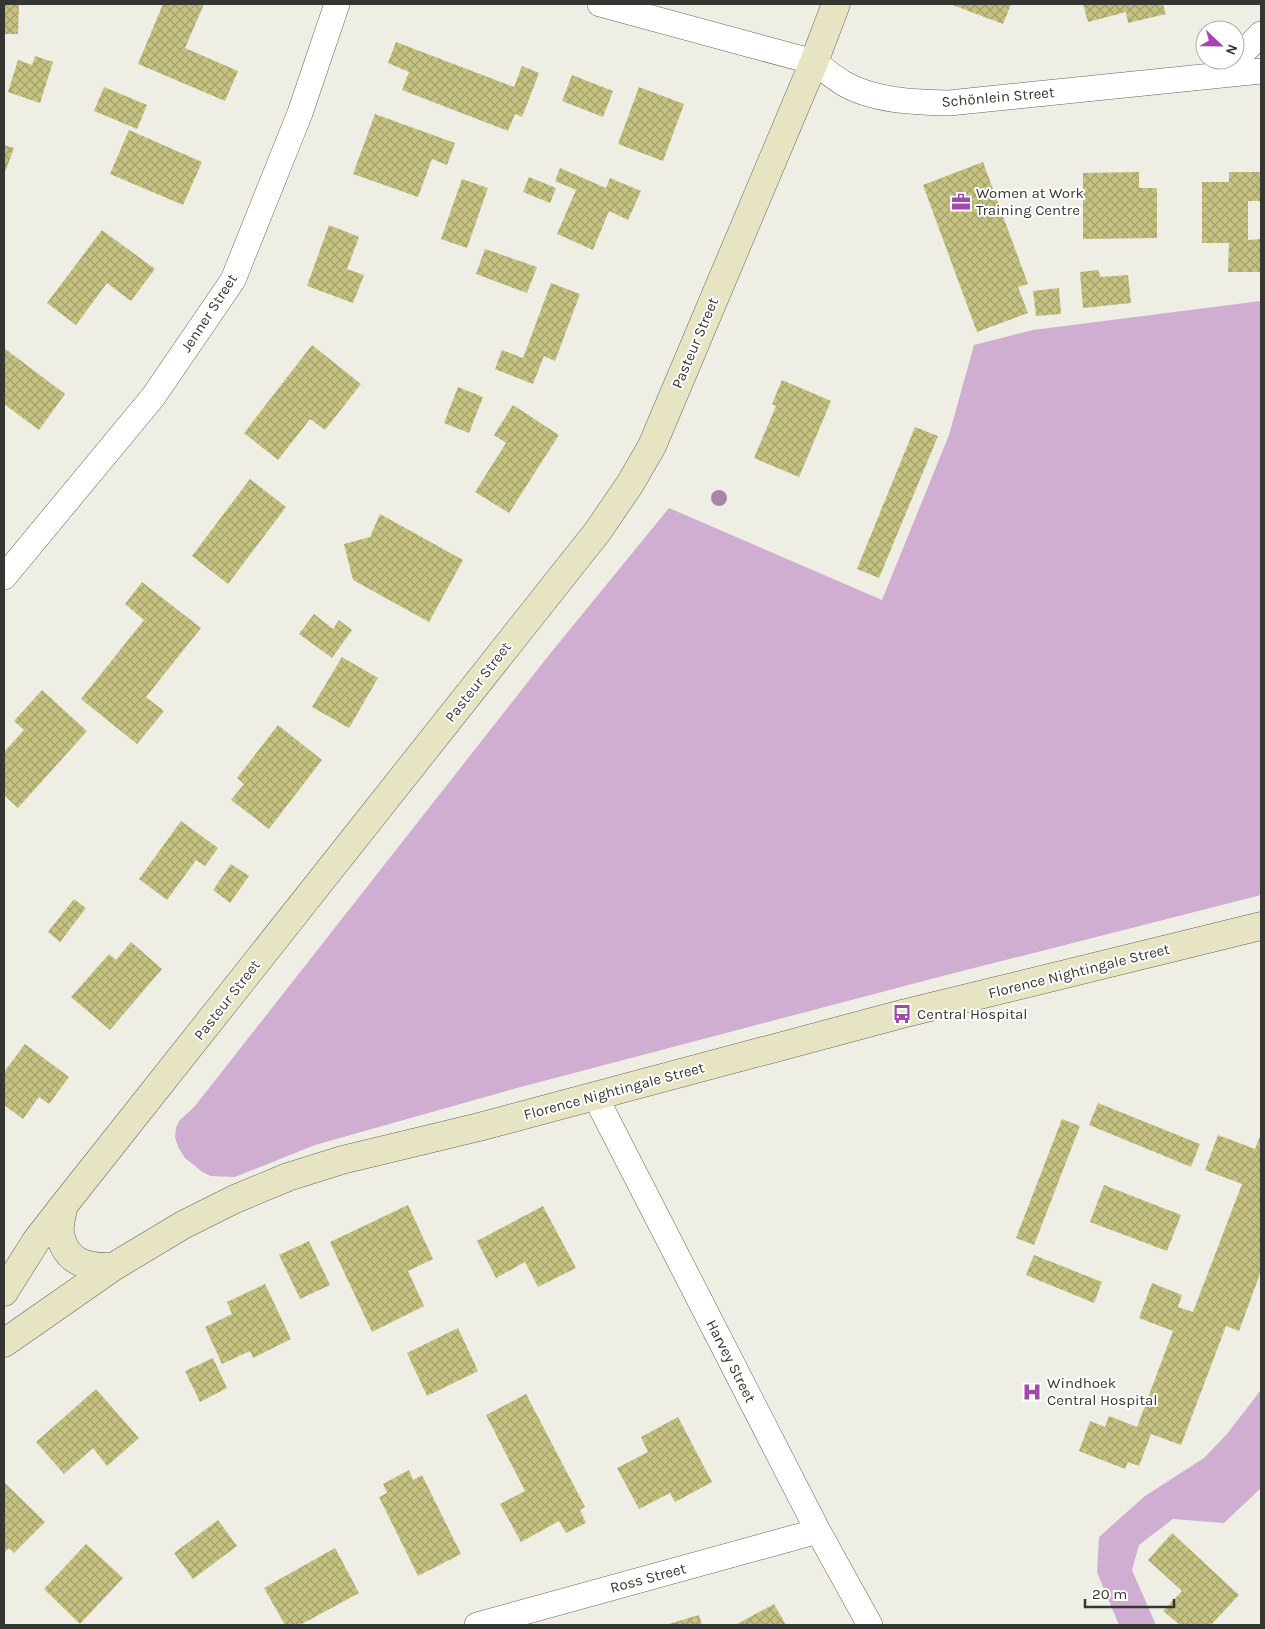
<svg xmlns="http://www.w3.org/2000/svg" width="1265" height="1629" font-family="Karla,sans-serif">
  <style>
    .green { fill: #d0aed2 }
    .building { fill: url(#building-cross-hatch) }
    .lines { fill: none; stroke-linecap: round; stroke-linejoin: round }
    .street-casing { stroke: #65655d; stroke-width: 26 }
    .secondary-casing { stroke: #65655d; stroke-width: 29 }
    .street { stroke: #fff; stroke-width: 25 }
    .secondary { stroke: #e6e4c2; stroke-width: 28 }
    .tree { fill: #a688a5 }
    .labels { text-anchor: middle; stroke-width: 4; stroke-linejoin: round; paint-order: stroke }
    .street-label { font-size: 15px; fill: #353532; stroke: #fffffe }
    .poi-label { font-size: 15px; fill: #353532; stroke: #fffffe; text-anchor: start }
  </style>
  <defs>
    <pattern id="building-cross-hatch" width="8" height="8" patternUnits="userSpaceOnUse" patternTransform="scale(1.25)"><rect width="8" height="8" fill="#c6c382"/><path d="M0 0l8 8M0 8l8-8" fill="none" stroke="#a29f6b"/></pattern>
  </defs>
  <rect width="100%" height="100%" fill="#efeee5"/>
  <path class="green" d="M1261,301V895L935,978L517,1088L315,1145L235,1177L210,1176L201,1171L185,1158L178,1147L175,1137L176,1128L179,1121L195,1106L549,655L669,508L882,600L949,435L974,345L1033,330Z
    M1260,1391H1261V1488L1224,1523L1173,1519L1139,1545L1132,1570L1156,1625H1119L1097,1572L1099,1537L1145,1496L1204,1458L1227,1434Z"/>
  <path class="building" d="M4,4H19L18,34H4Z
    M163,4H204L185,48L238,71L225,101L138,64Z
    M950,4H1011L1003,24Z
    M1083,4H1163L1166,14L1128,23L1126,12L1088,22Z
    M396,42L514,87L522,66L539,73L522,117L515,114L508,131L402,90L409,72L388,63Z
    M35,56L53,62L40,103L8,92L18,60L32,65Z
    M572,75L613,91L603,117L562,101Z
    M104,87L147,105L137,129L94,111Z
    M639,87L684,104L663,161L618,144Z
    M375,114L455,143L447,165L432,159L418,197L353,174Z
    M129,130L202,162L183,205L110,174Z
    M4,145L14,148L4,175Z
    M983,162L1028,284L1018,287L1028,313L977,332L923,185Z
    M560,168L606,188L610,178L641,191L628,220L609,211L593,250L557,234L576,190L555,181Z
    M1139,172V188H1157V238L1083,239V173Z
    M1229,172H1261V201H1248V240L1261,239V272H1228L1229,243H1202V182H1229Z
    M529,177L556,188L550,203L523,192Z
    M462,179L488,188L467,248L441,239Z
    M329,225L359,237L347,269L364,275L353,303L307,286Z
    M102,230L155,269L131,301L107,283L76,325L47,303Z
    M485,249L537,267L527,293L476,274Z
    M1098,270L1101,277L1128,275L1131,303L1083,308L1080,272Z
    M551,283L580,294L555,361L544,356L533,384L495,369L502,350L523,358Z
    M1059,288L1061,314L1036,316L1033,291Z
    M312,345L361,384L325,430L310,419L278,460L244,433Z
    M4,348L65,394L39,430L4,404Z
    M782,380L831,401L799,477L754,458L776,406L772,404Z
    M458,387L483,397L469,433L444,423Z
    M513,405L559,435L509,513L475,492L506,443L494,435Z
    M915,427L938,436L879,578L857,569Z
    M250,479L286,507L228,584L192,556Z
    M380,514L463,560L429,622L353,580L344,544L370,537Z
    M142,582L201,628L146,697L164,711L137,744L81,699L144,620L125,604Z
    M314,614L333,629L339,620L352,630L332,658L299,634Z
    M342,657L378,678L349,728L312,707Z
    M42,690L87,731L18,808L4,795V752L24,730L14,721Z
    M278,725L322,760L269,829L231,800L244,784L237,778Z
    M181,821L218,848L205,866L196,860L167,900L139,879Z
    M231,864L249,876L230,903L213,890Z
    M74,899L86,908L60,942L48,932Z
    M131,942L162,969L110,1030L71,997L109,954L116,960Z
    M25,1044L69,1077L49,1104L39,1097L23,1119L4,1105V1072Z
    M1098,1103L1200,1144L1191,1167L1089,1125Z
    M1062,1119L1080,1126L1034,1245L1016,1238Z
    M1261,1134V1271L1239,1331L1226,1326L1181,1445L1151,1434L1139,1466L1128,1462L1125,1469L1079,1451L1090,1421L1105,1427L1109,1416L1137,1427L1173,1331L1139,1318L1152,1283L1182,1295L1178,1307L1193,1312L1242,1184L1205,1170L1218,1135L1255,1149Z
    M1104,1185L1181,1215L1167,1251L1090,1222Z
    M408,1205L433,1259L408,1271L424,1306L372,1332L330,1242Z
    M543,1206L576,1268L538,1287L525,1262L496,1278L477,1241Z
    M309,1241L330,1285L300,1299L279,1255Z
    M1034,1255L1102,1282L1094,1303L1026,1275Z
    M265,1284L291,1339L253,1358L250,1351L222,1364L205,1327L232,1314L227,1302Z
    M458,1328L478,1371L427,1396L407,1353Z
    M213,1358L227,1388L200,1402L185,1371Z
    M96,1389L139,1438L107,1466L93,1448L64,1474L36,1442Z
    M526,1394L585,1507L580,1510L586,1523L566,1533L559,1521L521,1542L500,1504L525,1491L486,1415Z
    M678,1417L712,1482L675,1502L670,1493L639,1509L617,1468L648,1452L641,1437Z
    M409,1470L413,1480L422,1475L461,1554L418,1576L379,1497L387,1493L383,1484Z
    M4,1482L45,1522L14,1553L9,1548L4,1553Z
    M218,1520L237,1546L193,1579L174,1553Z
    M1172,1533L1239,1595L1211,1625H1180L1163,1611L1182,1591L1148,1560Z
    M86,1544L123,1578L80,1624L44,1589Z
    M335,1548L359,1593L300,1625H285L264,1588Z
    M774,1604L786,1625H735Z
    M699,1615L702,1625H665Z"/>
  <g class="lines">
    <g class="street-casing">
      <path id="street" d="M600,4L814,62C824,69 833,77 843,83C873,101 915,102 949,103L1261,71
        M1222,74L1261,34
        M4,577L153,397L233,280L300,113L337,4
        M595,1096L818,1531L870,1625
        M477,1625L818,1531"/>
    </g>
    <g class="secondary-casing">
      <path id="secondary" d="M64,1205C62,1213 59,1224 60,1233C65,1262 86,1268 113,1267
        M4,1292L36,1241L64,1205L598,531L630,484L652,446L814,62L836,4
        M4,1343L113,1267L183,1225L235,1199L288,1177L342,1160L479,1127L902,1014L1261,926"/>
    </g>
    <use href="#street" class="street"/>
    <use href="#secondary" class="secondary"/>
  </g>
  <circle class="tree" cx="719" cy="498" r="8"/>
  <defs>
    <g id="office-bare" transform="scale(1.5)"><path d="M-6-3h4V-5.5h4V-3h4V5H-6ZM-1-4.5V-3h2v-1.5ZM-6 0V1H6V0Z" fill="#a647b0" stroke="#fffffe" stroke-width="2.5" paint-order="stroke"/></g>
    <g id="bus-bare" transform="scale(1.5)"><path d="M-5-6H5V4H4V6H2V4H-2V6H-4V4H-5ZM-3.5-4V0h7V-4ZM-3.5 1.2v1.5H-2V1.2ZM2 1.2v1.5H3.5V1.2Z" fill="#a647b0" stroke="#fffffe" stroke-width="2.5" paint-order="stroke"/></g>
    <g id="hospital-bare" transform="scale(1.5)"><path d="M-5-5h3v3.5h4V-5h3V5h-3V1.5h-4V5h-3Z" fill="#a647b0" stroke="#fffffe" stroke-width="2.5" paint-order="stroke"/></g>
  </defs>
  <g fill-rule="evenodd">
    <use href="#office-bare" x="961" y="202"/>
    <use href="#bus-bare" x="902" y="1014"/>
    <use href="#hospital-bare" x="1032" y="1392"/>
  </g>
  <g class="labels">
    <g class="street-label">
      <text transform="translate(998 97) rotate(-5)" y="5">Schönlein Street</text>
      <text transform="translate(209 313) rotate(-57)" y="5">Jenner Street</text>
      <text transform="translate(695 343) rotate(-67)" y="5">Pasteur Street</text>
      <text transform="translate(478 682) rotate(-52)" y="5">Pasteur Street</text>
      <text transform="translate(1079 971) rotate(-14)" y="5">Florence Nightingale Street</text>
      <text transform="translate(227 1000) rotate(-52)" y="5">Pasteur Street</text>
      <text transform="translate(614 1091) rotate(-15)" y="5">Florence Nightingale Street</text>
      <text transform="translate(731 1361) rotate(63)" y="5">Harvey Street</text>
      <text transform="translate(648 1578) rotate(-15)" y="5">Ross Street</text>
    </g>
    <g class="poi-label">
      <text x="976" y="198">Women at Work<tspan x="976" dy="17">Training Centre</tspan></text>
      <text x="917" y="1019">Central Hospital</text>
      <text x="1047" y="1388">Windhoek<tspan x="1047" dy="17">Central Hospital</tspan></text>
    </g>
  </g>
  <rect width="1265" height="1629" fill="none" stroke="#353532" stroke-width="10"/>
  <g transform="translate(1220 45) rotate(112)"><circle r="24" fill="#fffffe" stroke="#aeaeac"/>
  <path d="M0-4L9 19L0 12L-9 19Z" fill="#a647b0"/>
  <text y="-8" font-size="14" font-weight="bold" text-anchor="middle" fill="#353532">N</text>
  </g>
  <path d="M1085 1599v8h89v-8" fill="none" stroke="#353532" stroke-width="2.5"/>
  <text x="1092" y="1599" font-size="15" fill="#353532" stroke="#fffffe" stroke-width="4" paint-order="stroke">20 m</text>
</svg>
